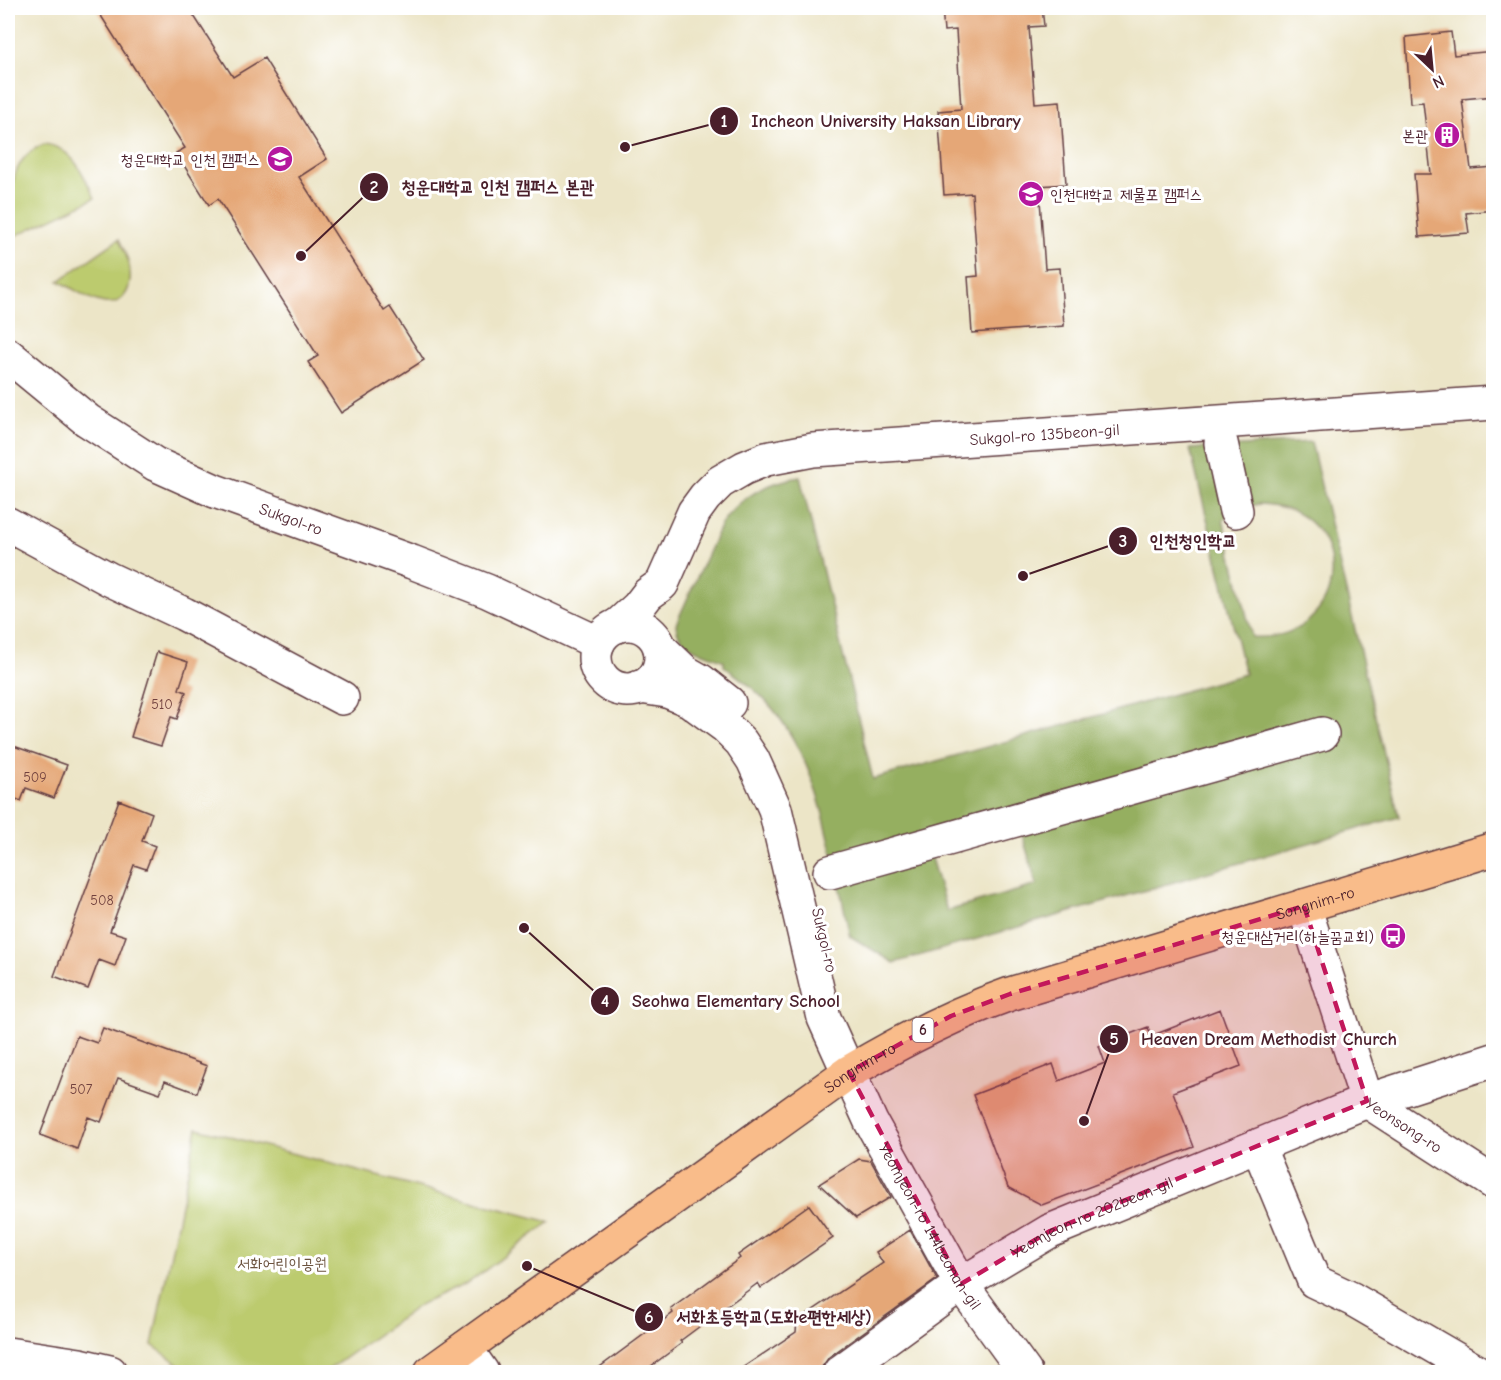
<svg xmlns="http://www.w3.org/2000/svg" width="1501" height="1380" font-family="'Comic Neue','Poor Story',sans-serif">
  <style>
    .green { fill: #bccb6e; stroke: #83754c; stroke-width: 1.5 }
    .forest { fill: #95af61; stroke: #706746; stroke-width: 1.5; fill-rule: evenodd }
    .building { fill: #e5a777 }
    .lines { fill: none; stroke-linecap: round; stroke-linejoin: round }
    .minor-casing { stroke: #623d42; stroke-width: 36 }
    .major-casing { stroke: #623d42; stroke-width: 36 }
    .minor { stroke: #fff; stroke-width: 33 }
    .major { stroke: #f9bc8a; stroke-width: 33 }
    .marked { fill: #c2185b; fill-opacity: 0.2; stroke: #c2185b; stroke-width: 4.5; stroke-dasharray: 12 8; stroke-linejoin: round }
    .labels { text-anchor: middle; stroke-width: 6; stroke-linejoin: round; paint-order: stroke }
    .number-label { font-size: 14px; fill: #71413e }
    .shield { fill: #fff; stroke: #80626b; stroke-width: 1.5 }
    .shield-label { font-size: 15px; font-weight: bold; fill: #4a1f2b }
    .poi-label { font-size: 16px; fill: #4a1f2b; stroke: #fff; text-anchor: end }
    .street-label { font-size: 16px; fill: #4a1f2b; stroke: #fff }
    .park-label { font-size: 16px; fill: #6c533f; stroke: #fff }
    .leader { fill: none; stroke: #4a1f2b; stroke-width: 2 }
    .callout-dot { fill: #4a1f2b; stroke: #fff; stroke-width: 2 }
    .mark-label { font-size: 18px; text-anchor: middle; font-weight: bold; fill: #fff }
    .callout-label { font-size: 18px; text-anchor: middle; font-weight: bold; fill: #4a1f2b; stroke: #fff; stroke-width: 6; stroke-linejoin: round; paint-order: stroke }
  </style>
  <rect width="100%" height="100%" fill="#fff"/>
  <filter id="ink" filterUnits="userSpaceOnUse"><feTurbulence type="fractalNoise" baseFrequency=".0167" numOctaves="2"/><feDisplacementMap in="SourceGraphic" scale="12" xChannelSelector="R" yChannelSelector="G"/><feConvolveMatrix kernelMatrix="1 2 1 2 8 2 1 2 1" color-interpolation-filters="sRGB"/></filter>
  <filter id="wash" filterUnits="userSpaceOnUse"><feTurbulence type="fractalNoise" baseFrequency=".008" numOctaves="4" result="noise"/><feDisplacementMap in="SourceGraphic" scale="24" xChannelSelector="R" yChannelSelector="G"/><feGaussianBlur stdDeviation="1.35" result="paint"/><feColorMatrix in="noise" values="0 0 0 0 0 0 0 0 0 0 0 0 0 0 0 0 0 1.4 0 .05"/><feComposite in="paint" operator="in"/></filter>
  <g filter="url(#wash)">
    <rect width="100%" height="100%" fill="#ece5c7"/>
    <path class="green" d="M45,144C74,148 83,175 95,198L13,237C9,204 6,157 45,144Z
      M119,239C122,246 126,254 128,261C135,284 126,311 97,301C84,297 71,287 59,281Z
      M197,1128L550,1222L468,1283L421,1304L325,1372H190L152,1345Z"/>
    <path class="forest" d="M1311,442L1399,817L894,963L850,936C832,859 824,771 772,708C758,691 741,679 724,666V661C706,653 676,647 676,624L721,524C740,497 768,482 800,477L873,779L1245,674L1190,449ZM1259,504C1359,506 1354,643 1252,637L1223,519L1244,507ZM1020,828L1037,885L947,911L930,855Z"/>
    <g id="blocks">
      <path class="building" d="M96,8H189L233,77L264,58L327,159L299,177L384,311L390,307L424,360L341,413L308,362L318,356L218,199L209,205L176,153L185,148Z
        M942,8H1042L1044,26L1029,27L1035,103L1060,101L1066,184L1039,186L1045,269L1060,268L1064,326L972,333L968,277L978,276L972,193L944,195L938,111L961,109L956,30L944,31Z
        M1451,32L1454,55L1494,51V96L1462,99L1471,169L1494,167V210L1466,213L1469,233L1419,237L1414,174H1431L1423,102L1410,103L1406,37Z
        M157,652L188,662L179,689L186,692L177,719L171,717L161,746L131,737Z
        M8,744L67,765L54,798L26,788L21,801L8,796Z
        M119,800L152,813L142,841L155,846L146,869L134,865L110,931L126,936L115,966L99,960L88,989L54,976Z
        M1220,1009L1241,1066L1173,1092L1194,1147L1042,1205L1008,1187L973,1095L1053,1064L1059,1081L1105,1063L1099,1046L1148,1027L1151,1036Z
        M103,1028L207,1066L197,1093L165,1081L160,1093L118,1078L101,1122L88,1117L77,1149L40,1135L77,1036L97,1043Z
        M859,1159L871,1161L891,1197L856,1218L819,1184Z
        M809,1205L833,1238L761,1288L758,1283L680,1341L682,1343L643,1372H593L673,1313L671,1309L740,1258L738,1255Z
        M910,1230L937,1279L829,1357L822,1367L814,1372H736L796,1332L797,1321L883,1263L876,1252Z"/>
    </g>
  </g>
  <g filter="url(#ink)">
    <use href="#blocks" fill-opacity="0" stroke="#623d42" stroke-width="1.5"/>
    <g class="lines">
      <g class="minor-casing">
        <g id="minor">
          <path id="s1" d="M8,355L87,420L155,464L215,491L412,562L487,591L598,643"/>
          <path d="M1221,443L1236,511"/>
          <path d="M8,524L109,579L184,614L342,698"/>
          <circle cx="628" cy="657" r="33"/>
          <path id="s2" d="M617,626L638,607L648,594L662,584L694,512L705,497L720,482L744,468L766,459L813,450L1494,403"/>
          <path d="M660,648L685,672L701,681L729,703"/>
          <path id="s3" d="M640,687L667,691L689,700L726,727L741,742L753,760L775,809L824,1018L871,1122L961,1284L1025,1372"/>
          <path d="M830,872L1322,734"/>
          <path id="s4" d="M1304,906L1367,1101L1494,1183"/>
          <path d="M1258,1146L1314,1281L1352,1299L1478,1372"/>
          <path d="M465,1348L482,1372"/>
          <path d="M8,1354L80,1365L110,1372"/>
          <path id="s5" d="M840,1372L961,1284L1050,1231L1367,1101L1494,1060"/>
        </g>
      </g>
      <g class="major-casing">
        <g id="major">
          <path id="s6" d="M431,1372L849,1072C901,1041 953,1014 1010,994L1494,849"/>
        </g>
      </g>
      <use href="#minor" class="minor"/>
      <use href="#major" class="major"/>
    </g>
  </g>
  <path class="marked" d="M1304,906L1367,1101L1050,1231L961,1284L849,1072L951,1016L1010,994Z"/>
  <defs>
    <g id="building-disc" transform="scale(1.35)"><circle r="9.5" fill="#b5179e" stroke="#fff"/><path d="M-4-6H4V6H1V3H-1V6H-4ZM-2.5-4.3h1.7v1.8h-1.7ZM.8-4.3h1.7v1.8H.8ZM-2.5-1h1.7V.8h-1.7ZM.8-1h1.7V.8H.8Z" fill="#fff"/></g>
    <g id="university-disc" transform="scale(1.35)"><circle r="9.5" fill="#b5179e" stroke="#fff"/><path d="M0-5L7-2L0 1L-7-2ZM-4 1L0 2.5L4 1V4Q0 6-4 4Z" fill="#fff"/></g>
    <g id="bus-disc" transform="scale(1.35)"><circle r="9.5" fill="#b5179e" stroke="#fff"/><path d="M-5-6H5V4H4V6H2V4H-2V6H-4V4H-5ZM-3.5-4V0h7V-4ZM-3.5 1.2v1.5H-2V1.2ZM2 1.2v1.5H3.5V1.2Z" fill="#fff"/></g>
  </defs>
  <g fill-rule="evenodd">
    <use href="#building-disc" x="1447" y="135"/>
    <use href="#university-disc" x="280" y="159"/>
    <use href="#university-disc" x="1031" y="194"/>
    <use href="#bus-disc" x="1393" y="936"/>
  </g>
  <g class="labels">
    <g class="number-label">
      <text x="162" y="709">510</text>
      <text x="35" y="782">509</text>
      <text x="102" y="905">508</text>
      <text x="81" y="1094">507</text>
    </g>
    <rect class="shield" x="912.5" y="1018" width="21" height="24" rx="4.5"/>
    <g class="shield-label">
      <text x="923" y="1035">6</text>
    </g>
    <g class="poi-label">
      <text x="1428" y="141">본관</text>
      <text x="260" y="165">청운대학교 인천 캠퍼스</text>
      <text x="1050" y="200" text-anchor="start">인천대학교 제물포 캠퍼스</text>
      <text x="1374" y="942">청운대삼거리(하늘꿈교회)</text>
    </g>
    <g class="street-label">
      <text dy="6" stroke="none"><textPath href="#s2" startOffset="512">Sukgol-ro 135beon-gil</textPath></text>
      <text dy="6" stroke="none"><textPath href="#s1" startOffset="330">Sukgol-ro</textPath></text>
      <text dy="6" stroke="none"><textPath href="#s6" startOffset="1012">Songnim-ro</textPath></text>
      <text transform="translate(825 940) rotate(77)" y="6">Sukgol-ro</text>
      <text dy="6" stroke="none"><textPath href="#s6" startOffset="526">Songnim-ro</textPath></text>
      <text dy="6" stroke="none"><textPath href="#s4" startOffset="249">Yeonsong-ro</textPath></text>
      <text dy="6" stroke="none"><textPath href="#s5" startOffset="297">Yeomjeon-ro 202beon-gil</textPath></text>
      <text dy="6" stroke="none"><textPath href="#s3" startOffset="642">Yeomjeon-ro 144beonan-gil</textPath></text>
    </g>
    <g class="park-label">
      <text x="282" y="1269">서화어린이공원</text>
    </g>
  </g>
  <path class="leader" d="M625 147L724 121M301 256L374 187M1023 576L1123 541M524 928L605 1001M1084 1121L1114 1039M527 1266L649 1317"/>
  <g class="callout-dot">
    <circle cx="625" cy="147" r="6"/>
    <circle cx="301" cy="256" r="6"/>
    <circle cx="1023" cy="576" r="6"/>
    <circle cx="524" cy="928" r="6"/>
    <circle cx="1084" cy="1121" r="6"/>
    <circle cx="527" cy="1266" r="6"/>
    <circle cx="724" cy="121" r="15"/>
    <circle cx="374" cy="187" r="15"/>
    <circle cx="1123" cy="541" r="15"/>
    <circle cx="605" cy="1001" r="15"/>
    <circle cx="1114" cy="1039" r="15"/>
    <circle cx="649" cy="1317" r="15"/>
  </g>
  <g class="mark-label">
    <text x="724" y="127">1</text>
    <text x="374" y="193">2</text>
    <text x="1123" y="547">3</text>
    <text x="605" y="1007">4</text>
    <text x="1114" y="1045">5</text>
    <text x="649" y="1323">6</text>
  </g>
  <g class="callout-label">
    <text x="886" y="127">Incheon University Haksan Library</text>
    <text x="498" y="193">청운대학교 인천 캠퍼스 본관</text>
    <text x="1193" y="547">인천청인학교</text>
    <text x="736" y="1007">Seohwa Elementary School</text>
    <text x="1269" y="1045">Heaven Dream Methodist Church</text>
    <text x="774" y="1323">서화초등학교(도화e편한세상)</text>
  </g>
  <rect width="1501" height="1380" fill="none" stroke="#fff" stroke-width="30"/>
  <g transform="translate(1432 69) rotate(154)" stroke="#ffffff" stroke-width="4.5" paint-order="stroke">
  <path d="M0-4.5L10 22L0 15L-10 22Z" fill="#4a1f2b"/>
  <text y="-9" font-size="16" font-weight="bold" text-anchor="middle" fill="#4a1f2b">N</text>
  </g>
</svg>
